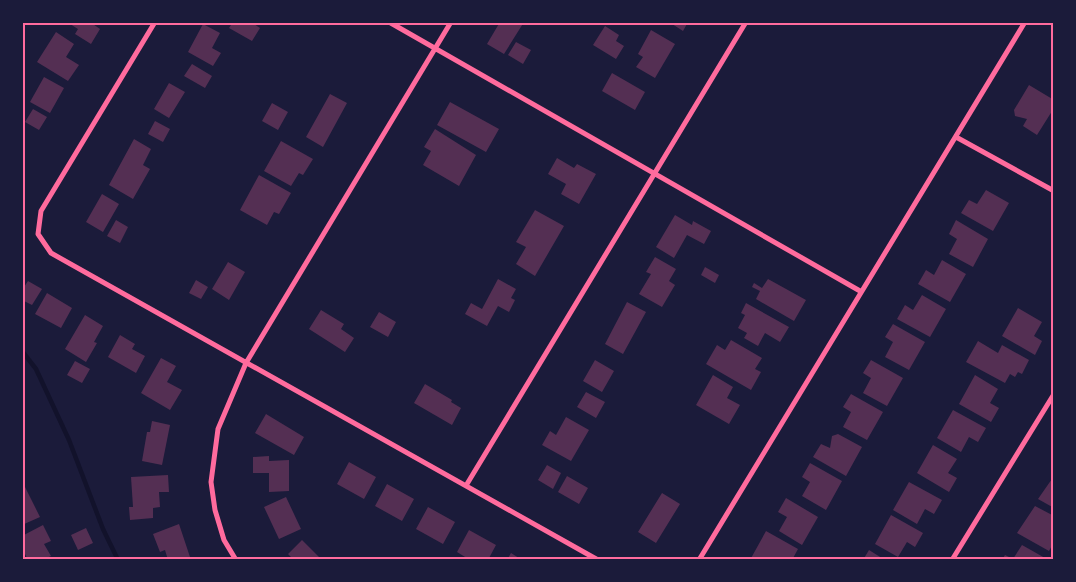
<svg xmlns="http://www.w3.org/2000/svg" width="1076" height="582" font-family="Mulish,sans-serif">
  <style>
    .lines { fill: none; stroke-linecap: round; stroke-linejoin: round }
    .stream { stroke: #12122b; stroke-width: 4.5 }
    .building { fill: #542f53 }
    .minor { stroke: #ff6b9d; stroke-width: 5 }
    .neatline { fill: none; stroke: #ff6b9d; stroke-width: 2 }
  </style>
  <rect width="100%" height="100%" fill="#1b1b3a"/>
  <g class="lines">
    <path class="stream" d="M22,351L36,369L69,440L103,529L118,560"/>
  </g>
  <path class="building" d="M67,22H90L100,29L91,44L75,34L78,29Z
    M233,22H251L260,28L252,41L229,28Z
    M500,22H524L504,54L487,44Z
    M669,22H688L683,31Z
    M203,24L220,33L212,48L221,53L213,66L188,52Z
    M605,26L619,35L616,41L624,46L616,59L593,45Z
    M651,30L675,44L655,78L636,67L643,57L638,54Z
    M56,32L74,44L66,57L79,65L68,81L37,62Z
    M516,42L531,50L523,64L508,55Z
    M192,64L212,76L205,88L184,76Z
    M612,73L645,92L635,110L602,91Z
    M44,77L64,88L50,113L30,102Z
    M169,83L185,92L169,118L154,109Z
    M1029,85L1054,100V108L1037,135L1023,126L1027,119L1015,116L1014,110Z
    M330,94L347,103L323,147L306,137Z
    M450,102L499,129L486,152L437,125Z
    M272,103L288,112L278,130L262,121Z
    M33,109L47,117L39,130L25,122Z
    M155,121L170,129L163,142L148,134Z
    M435,129L476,155L459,186L423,165L431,151L424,147Z
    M134,139L151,149L143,165L150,169L133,199L109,185Z
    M281,141L313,159L303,175L299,173L291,186L264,171Z
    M557,158L574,168L577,164L596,174L579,204L561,194L566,184L548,174Z
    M259,175L291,193L279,214L274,212L267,225L240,210Z
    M986,190L1009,203L993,231L961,213L969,200L977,204Z
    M102,194L119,204L103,232L86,222Z
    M535,210L564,226L535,276L516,264L526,247L516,242Z
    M675,215L692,225L693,221L711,231L704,244L687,235L674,258L656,247Z
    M116,220L128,227L120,243L107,236Z
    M956,220L988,239L973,267L949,254L957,239L949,234Z
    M655,257L676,269L669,281L675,285L662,307L639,294L651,274L646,272Z
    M942,260L966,274L950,302L918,284L926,270L934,275Z
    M228,262L245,272L229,300L212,289Z
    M705,267L719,275L715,283L701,275Z
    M498,279L516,289L511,298L515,300L509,312L498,306L487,326L465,314L471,303L482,309Z
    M768,279L806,300L794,321L756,299L760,291L752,287L754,283L762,288Z
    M196,280L208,287L201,299L189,293Z
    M28,281L42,289L32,305L22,300V290Z
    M47,293L72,308L61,328L35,314Z
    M922,295L946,309L930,337L897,319L905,305L913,310Z
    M627,302L646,312L623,354L605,344Z
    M746,303L789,327L780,342L765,333L758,346L744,338L747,333L738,328L745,315L741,313Z
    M1018,308L1042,322L1034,336L1042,341L1035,355L1002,336Z
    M321,310L344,324L341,329L354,338L345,352L309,329Z
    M379,312L396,322L388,337L370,327Z
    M85,315L103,326L94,342L97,343L86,362L65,349Z
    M893,324L925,342L909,370L885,357L893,342L885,337Z
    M120,335L135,344L132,349L145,356L136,373L108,357Z
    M731,340L762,358L755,369L761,372L751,390L706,364L717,345L725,350Z
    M978,341L998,353L1002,345L1029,360L1022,374L1018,372L1015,377L1010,374L1005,383L966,362Z
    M161,358L176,366L167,382L182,390L170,410L141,393Z
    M595,360L614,371L602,392L583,381Z
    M871,360L903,378L887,406L863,393L871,378L863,373Z
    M75,361L90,369L82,383L67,375Z
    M713,375L733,387L727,398L740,405L729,424L696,405Z
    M975,375L998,389L990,403L999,408L991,422L959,404Z
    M425,384L452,400L451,402L461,408L452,425L414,403Z
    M586,392L605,402L596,418L577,407Z
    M851,394L883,412L867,440L843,427L851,412L843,407Z
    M953,410L986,428L978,442L969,437L961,452L937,438Z
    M266,414L304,437L294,455L255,433Z
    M566,417L589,430L571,461L542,445L550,431L556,435Z
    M152,421L170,425L162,465L142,461L147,432H150Z
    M838,434L862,447L846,476L813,457L821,444L830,448L832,436Z
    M933,445L957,459L948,473L957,478L949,492L917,473Z
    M269,456V461L289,460V491L269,492V473H253V457Z
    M349,462L376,477L364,499L337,484Z
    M810,463L842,481L826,510L802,496L810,482L802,477Z
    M547,465L561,473L553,489L538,480Z
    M168,475L169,492H159L160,507L153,508V518L130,520L129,507H133L131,477Z
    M567,476L588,488L579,504L558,492Z
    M1054,476V508L1038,499Z
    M909,482L942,500L934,514L925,509L917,524L893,510Z
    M387,484L414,499L402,521L375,506Z
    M24,485L40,517L22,525V486Z
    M662,493L680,504L656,543L638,532Z
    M286,497L301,529L279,539L264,507Z
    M786,498L818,517L802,545L779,531L787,517L778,512Z
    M1035,506L1054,516V542L1049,551L1017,533Z
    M428,507L455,522L443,544L416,529Z
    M891,515L923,533L915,547L907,542L898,557L875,544Z
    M179,524L191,560H168L165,550L160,552L153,534Z
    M43,525L51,541L44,544L51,556L43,560H28L22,548V536Z
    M86,528L93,543L78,550L71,535Z
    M469,530L496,545L488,560H470L457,552Z
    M766,531L798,549L792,560H750Z
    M302,540L322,560H294L288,554Z
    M1022,545L1045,558L1044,560H1002L1005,555L1013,559Z
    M869,550L885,560H863Z
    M511,553L522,560H507Z"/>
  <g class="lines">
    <path class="minor" d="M155,22L41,211L38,234L51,253L598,560
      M389,22L860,291
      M956,137L1054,191
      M467,484L746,22
      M236,560L224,540L215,510L211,482L218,429L246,363L451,22
      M699,560L1025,22
      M952,560L1054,394"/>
  </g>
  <rect width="1076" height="582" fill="none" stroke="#1b1b3a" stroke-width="48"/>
  <rect x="24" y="24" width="1028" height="534" class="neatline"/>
</svg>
